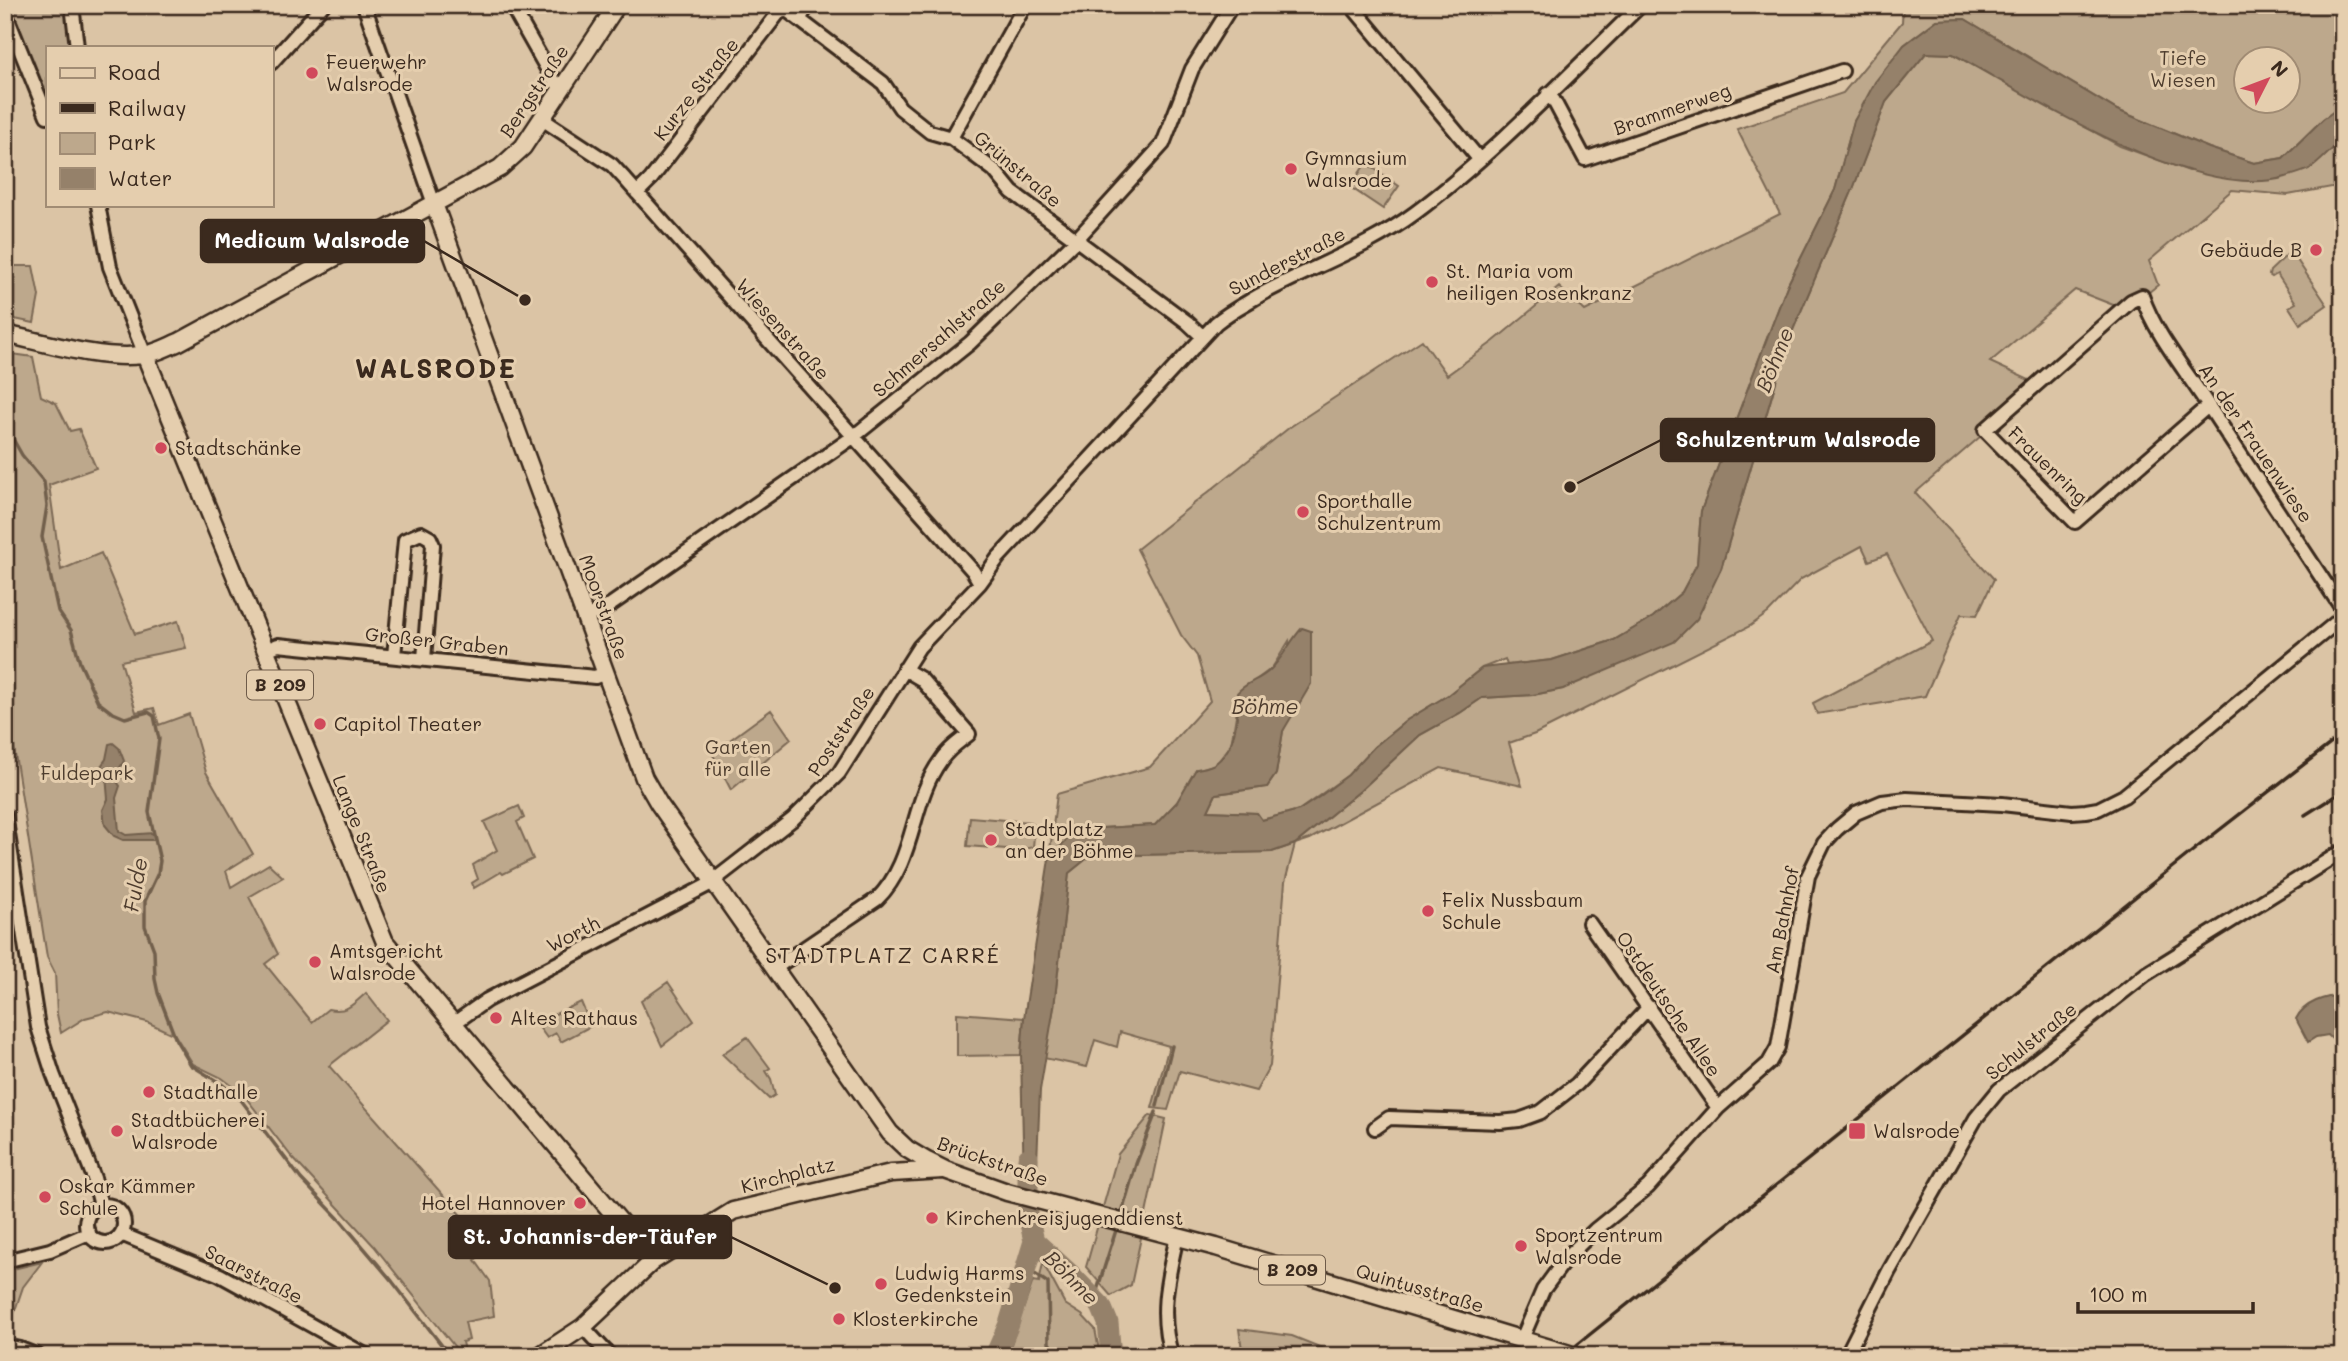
<svg xmlns="http://www.w3.org/2000/svg" width="2348" height="1361" font-family="Mali,sans-serif">
  <style>
    .green { fill: #bda88c; stroke: #7c6955; stroke-width: 2; fill-rule: evenodd }
    .water { fill: #95816a; stroke: #715e4c; stroke-width: 2 }
    .lines { fill: none; stroke-linecap: round; stroke-linejoin: round }
    .stream { stroke: #715e4c; stroke-width: 3.5 }
    .river { stroke: #95816a; stroke-width: 21 }
    .minor-casing { stroke: #3b2a1e; stroke-width: 18 }
    .major-casing { stroke: #3b2a1e; stroke-width: 21 }
    .minor { stroke: #e5ceae; stroke-width: 12 }
    .major { stroke: #e5ceae; stroke-width: 16 }
    .rail { stroke: #3b2a1e; stroke-width: 3.5 }
    .poi-dot { fill: #d1495b; stroke: #e5ceae; stroke-width: 2.5 }
    .labels { text-anchor: middle; stroke-width: 6; stroke-linejoin: round; paint-order: stroke }
    .shield { fill: #e5ceae; stroke: #6e5b49; stroke-width: 2 }
    .shield-label { font-size: 18px; font-weight: bold; fill: #3b2a1e }
    .park-label { font-size: 19px; fill: #4e3d2e; stroke: #e5ceae }
    .poi-label { font-size: 19px; fill: #3b2a1e; stroke: #e5ceae; text-anchor: start }
    .street-label { font-size: 19px; fill: #3b2a1e; stroke: #e5ceae }
    .water-label { font-size: 21px; font-style: italic; fill: #4d3b2d; stroke: #e5ceae }
    .neighbourhood-label { font-size: 21px; letter-spacing: 2px; fill: #3b2a1e; stroke: #e5ceae }
    .district-label { font-size: 26px; font-weight: bold; letter-spacing: 2px; fill: #3b2a1e; stroke: #e5ceae }
    .leader { fill: none; stroke: #3b2a1e; stroke-width: 2.5 }
    .callout-dot { fill: #3b2a1e; stroke: #e5ceae; stroke-width: 2.5 }
    .callout { fill: #3b2a1e; stroke: #3b2a1e; stroke-width: 2.5 }
    .callout-label { font-size: 21px; text-anchor: middle; font-weight: bold; fill: #fff }
  </style>
  <rect width="100%" height="100%" fill="#dbc4a5"/>
  <filter id="ink" filterUnits="userSpaceOnUse"><feTurbulence type="fractalNoise" baseFrequency=".0143" numOctaves="2"/><feDisplacementMap in="SourceGraphic" scale="14" xChannelSelector="R" yChannelSelector="G"/><feConvolveMatrix kernelMatrix="1 2 1 2 8 2 1 2 1" color-interpolation-filters="sRGB"/></filter>
  <g filter="url(#ink)">
    <path class="green" d="M9,5H66L72,47H47V97Z
      M1903,5H2343V105L2323,119L2283,158L2254,163L2209,148L2117,110L1965,19L1937,20L1904,45L1854,121L1835,190L1787,286L1701,511L1697,564L1682,592L1653,617L1614,640L1552,660L1507,665L1505,659L1482,668L1448,695L1407,720L1374,747L1348,775L1299,810L1262,820L1257,813L1208,811L1216,794L1267,787L1276,774L1283,731L1293,710L1289,641L1272,668L1256,680L1238,704L1231,745L1216,764L1196,770L1177,802L1155,825L1084,829L1049,859L1057,794L1150,767L1210,701L1197,656L1181,635L1137,549L1290,427L1422,340L1447,375L1494,341L1559,287L1585,311L1780,214L1737,129L1843,93L1902,22ZM2246,60H2288V102H2246Z
      M1926,53L1953,54L2120,146L2189,171L2311,168L2343,140V185L2288,195L2232,190L2149,261L2158,285L2126,310L2075,290L1990,362L2040,385L1915,493L1994,579L1977,615L1961,614L1925,696L1817,714L1813,703L1932,641L1887,554L1869,561L1862,546L1801,579L1768,613L1750,626L1535,734L1509,743L1522,786L1441,768L1310,839L1295,844L1285,882L1270,1066L1256,1091L1180,1071L1168,1110L1152,1108L1169,1046L1120,1032L1117,1047L1095,1040L1087,1067L1044,1058L1054,1007L1069,873L1090,856L1272,852L1295,844L1360,791L1420,735L1460,713L1482,698L1533,695L1563,689L1721,569L1787,344L1853,189L1886,102Z
      M1366,163L1399,186L1383,209L1350,187Z
      M5,234L13,252L6,254L10,266H33L39,296L34,323L5,317Z
      M2291,251L2327,305L2300,324L2289,307L2296,303L2277,274L2272,277L2269,275L2270,271Z
      M5,353L33,357L41,396L56,403L70,431L79,429L96,468L49,485L61,570L101,553L135,634L178,621L186,648L121,661L136,712L154,708L159,725L189,714L206,772L253,854L226,871L231,887L269,864L283,877L249,897L278,954L265,964L312,1022L328,1009C346,1013 353,1005 366,993L387,1020L329,1066L488,1246L475,1260L490,1281L494,1316L465,1322L469,1340L462,1342L465,1356H462L374,1246L291,1156L243,1094L222,1078L193,1064L175,1035L147,1022L108,1012L85,1018L61,1033L57,1014L55,973L47,957L5,691Z
      M771,710L791,739L731,790L712,753Z
      M519,806L524,818L517,822L533,859L503,874L501,872L474,888L472,883L478,879L473,865L497,850L484,822Z
      M970,817L1030,822L1035,826L1033,847L1020,850L967,846Z
      M668,982L694,1021L662,1046L641,1001Z
      M581,1002L591,1026L561,1042L556,1033L547,1038L536,1023Z
      M957,1013L1024,1018L1021,1055L957,1056Z
      M747,1037L770,1068L766,1071L771,1079L775,1095L769,1099L722,1054Z
      M1150,1115L1166,1119L1131,1285L1111,1296L1086,1267L1118,1154Z
      M42,1262L23,1287L9,1328H5V1271Z
      M1043,1263L1065,1304L1082,1315L1095,1329L1100,1356H1007L1033,1281L1039,1282Z
      M1239,1329L1292,1336L1342,1356H1243Z"/>
    <path class="water" d="M1965,19L2117,110L2209,148L2254,163L2283,158L2323,119L2343,105V140C2331,148 2322,161 2311,168C2304,172 2293,175 2286,177C2195,204 2032,97 1953,54L1926,53L1886,102L1853,189L1787,344L1721,569L1697,619L1674,642L1563,689L1533,695L1482,698L1460,713L1420,735L1360,791L1295,844L1272,852L1090,856L1069,873L1054,1007L1040,1090L1036,1187L1024,1183L1021,1055L1024,1018L1049,859L1069,837L1084,829L1155,825L1177,802L1196,769C1202,768 1212,767 1217,762C1236,748 1239,714 1237,693C1246,682 1260,680 1270,670C1283,658 1290,641 1302,628L1311,631V684L1283,731L1276,774L1267,787L1216,794L1208,811L1257,813L1262,820L1299,810L1319,797L1348,775L1374,747L1407,720L1448,695L1482,668L1552,660L1614,640L1653,617L1682,592L1697,564L1701,511L1787,286L1835,190L1854,121L1875,82L1904,45L1937,20Z
      M113,743L119,748L124,761L114,777L120,786L116,798L119,831L126,835L153,833L155,840H123L114,836L105,825L103,810L108,799L106,776L101,766L106,759L109,744Z
      M2343,995V1035L2333,1040L2328,1035L2316,1037L2308,1042L2296,1019C2304,1002 2326,996 2343,995Z"/>
    <g class="lines">
      <path class="stream" d="M5,425L22,455L44,482L47,506L42,537L58,611L71,630L80,663L98,702L111,712L125,718L148,712L154,716L159,739L149,812L160,861L158,873L145,901V926L154,950L155,979L158,993L176,1040L191,1065L223,1085L241,1100L301,1179L341,1221L392,1281L450,1356
        M1157,1106L1172,1046
        M1121,1216L1136,1164L1156,1112
        M1026,1268L1048,1283L1049,1343L1054,1350L1064,1356
        M1095,1297L1117,1227"/>
      <path class="river" d="M1028,1158V1215L1034,1241L1070,1274L1101,1306L1108,1323L1111,1356
        M995,1356L1009,1324L1034,1241"/>
      <g class="minor-casing">
        <path id="minor" d="M72,5L77,47
          M364,5L434,204
          M511,5L554,81L563,87
          M780,5L883,83L900,108L930,132L951,138L994,170L1012,192L1187,322L1203,337
          M1351,5L1479,159
          M5,12L47,116
          M800,18L808,5
          M271,63L323,5
          M1548,94L1554,101L1585,159L1842,71
          M542,119L612,165L624,178L973,571L980,583
          M951,138L1025,5
          M637,193L651,179L783,7
          M98,205L110,267L145,355
          M2208,406L2075,522L1985,430L2131,301L2142,296C2155,333 2181,364 2202,396C2249,467 2296,538 2343,610
          M585,617L606,608L853,437L970,343L1076,240L1163,144L1192,69L1232,5
          M266,650L278,645L595,677L606,673
          M394,656L405,540L421,533L430,538L433,545L424,659
          M5,815L38,1027L53,1074L94,1178L101,1206
          M1589,923L1718,1108
          M775,968L877,899C916,861 910,802 941,760C948,749 959,742 969,734L921,679L904,669
          M453,1024L487,1000L708,885L793,819L839,773L919,647L980,583L998,558L1216,323C1229,312 1245,304 1260,295C1311,267 1368,248 1415,213C1494,154 1569,74 1641,5
          M1375,1128L1389,1118L1500,1122L1519,1120L1541,1112L1577,1084L1649,1007
          M86 1224a19 19 0 1 1 38 0a19 19 0 1 1-38 0Z
          M121,1234L220,1275L367,1356
          M5,1261L50,1250L89,1233
          M583,1327L610,1356
          M1522,1339L1543,1290L1568,1256L1595,1230L1648,1187L1718,1108L1769,1063L1778,1047L1808,876L1824,843L1837,829L1856,813L1882,802L1907,799L2002,804L2072,812L2086,811L2098,809L2124,796L2343,617
          M5,1346L20,1349L38,1356
          M1172,1356C1158,1315 1168,1277 1177,1236
          M1846,1356L1889,1271L1976,1118L1999,1090L2146,974L2343,851"/>
      </g>
      <g class="major-casing">
        <path id="major" d="M434,204L644,778L659,804L890,1133L907,1149L927,1161L945,1170L1007,1192L1216,1247L1576,1356
          M5,334C47,343 100,360 142,355C155,354 167,347 179,342L500,168L523,147L617,5
          M145,355L385,942L653,1261
          M539,1356L583,1327L653,1261L733,1211L891,1173L943,1170"/>
      </g>
      <use href="#minor" class="minor"/>
      <use href="#major" class="major"/>
      <path class="rail" d="M2305,815L2343,791
        M1563,1356L2195,849L2343,734"/>
    </g>
  </g>
  <g class="poi-dot">
    <circle cx="312" cy="73" r="7"/>
    <circle cx="1291" cy="169" r="7"/>
    <circle cx="2316" cy="250" r="7"/>
    <circle cx="1432" cy="282" r="7"/>
    <circle cx="161" cy="448" r="7"/>
    <circle cx="1303" cy="512" r="7"/>
    <circle cx="320" cy="724" r="7"/>
    <circle cx="991" cy="840" r="7"/>
    <circle cx="1428" cy="911" r="7"/>
    <circle cx="315" cy="962" r="7"/>
    <circle cx="496" cy="1018" r="7"/>
    <circle cx="149" cy="1092" r="7"/>
    <circle cx="117" cy="1131" r="7"/>
    <rect x="1848" y="1122" width="18" height="18" rx="3.5"/>
    <circle cx="45" cy="1197" r="7"/>
    <circle cx="580" cy="1203" r="7"/>
    <circle cx="932" cy="1218" r="7"/>
    <circle cx="1521" cy="1246" r="7"/>
    <circle cx="881" cy="1284" r="7"/>
    <circle cx="839" cy="1319" r="7"/>
  </g>
  <g class="labels">
    <g class="shield">
      <rect x="247" y="670.5" width="66" height="29" rx="5"/>
      <rect x="1259" y="1255.5" width="66" height="29" rx="5"/>
    </g>
    <g class="shield-label">
      <text x="280" y="691">B 209</text>
      <text x="1292" y="1276">B 209</text>
    </g>
    <g class="park-label">
      <text x="2183" y="65">Tiefe<tspan x="2183" dy="22">Wiesen</tspan></text>
      <text x="738" y="754">Garten<tspan x="738" dy="22">für alle</tspan></text>
      <text x="87" y="780">Fuldepark</text>
    </g>
    <g class="poi-label">
      <text x="326" y="69">Feuerwehr<tspan x="326" dy="22">Walsrode</tspan></text>
      <text x="1305" y="165">Gymnasium<tspan x="1305" dy="22">Walsrode</tspan></text>
      <text x="2302" y="257" text-anchor="end">Gebäude B</text>
      <text x="1446" y="278">St. Maria vom<tspan x="1446" dy="22">heiligen Rosenkranz</tspan></text>
      <text x="175" y="455">Stadtschänke</text>
      <text x="1317" y="508">Sporthalle<tspan x="1317" dy="22">Schulzentrum</tspan></text>
      <text x="334" y="731">Capitol Theater</text>
      <text x="1005" y="836">Stadtplatz<tspan x="1005" dy="22">an der Böhme</tspan></text>
      <text x="1442" y="907">Felix Nussbaum<tspan x="1442" dy="22">Schule</tspan></text>
      <text x="329" y="958">Amtsgericht<tspan x="329" dy="22">Walsrode</tspan></text>
      <text x="510" y="1025">Altes Rathaus</text>
      <text x="163" y="1099">Stadthalle</text>
      <text x="131" y="1127">Stadtbücherei<tspan x="131" dy="22">Walsrode</tspan></text>
      <text x="1873" y="1138">Walsrode</text>
      <text x="59" y="1193">Oskar Kämmer<tspan x="59" dy="22">Schule</tspan></text>
      <text x="566" y="1210" text-anchor="end">Hotel Hannover</text>
      <text x="946" y="1225">Kirchenkreisjugenddienst</text>
      <text x="1535" y="1242">Sportzentrum<tspan x="1535" dy="22">Walsrode</tspan></text>
      <text x="895" y="1280">Ludwig Harms<tspan x="895" dy="22">Gedenkstein</tspan></text>
      <text x="853" y="1326">Klosterkirche</text>
    </g>
    <g class="street-label">
      <text transform="translate(696 89) rotate(-52)" y="7">Kurze Straße</text>
      <text transform="translate(534 91) rotate(-56)" y="7">Bergstraße</text>
      <text transform="translate(1672 109) rotate(-19)" y="7">Brammerweg</text>
      <text transform="translate(1018 169) rotate(40)" y="7">Grünstraße</text>
      <text transform="translate(1287 261) rotate(-27)" y="7">Sunderstraße</text>
      <text transform="translate(783 329) rotate(48)" y="7">Wiesenstraße</text>
      <text transform="translate(939 338) rotate(-41)" y="7">Schmersahlstraße</text>
      <text transform="translate(2256 443) rotate(56)" y="7">An der Frauenwiese</text>
      <text transform="translate(2048 465) rotate(44)" y="7">Frauenring</text>
      <text transform="translate(604 607) rotate(70)" y="7">Moorstraße</text>
      <text transform="translate(437 641) rotate(6)" y="7">Großer Graben</text>
      <text transform="translate(841 731) rotate(-56)" y="7">Poststraße</text>
      <text transform="translate(362 834) rotate(68)" y="7">Lange Straße</text>
      <text transform="translate(1782 920) rotate(-79)" y="7">Am Bahnhof</text>
      <text transform="translate(573 934) rotate(-27)" y="7">Worth</text>
      <text transform="translate(1669 1004) rotate(56)" y="7">Ostdeutsche Allee</text>
      <text transform="translate(2031 1041) rotate(-39)" y="7">Schulstraße</text>
      <text transform="translate(993 1161) rotate(19)" y="7">Brückstraße</text>
      <text transform="translate(788 1175) rotate(-14)" y="7">Kirchplatz</text>
      <text transform="translate(254 1274) rotate(27)" y="7">Saarstraße</text>
      <text transform="translate(1420 1288) rotate(16)" y="7">Quintusstraße</text>
    </g>
    <g class="water-label">
      <text transform="translate(1775 360) rotate(-68)" y="7">Böhme</text>
      <text x="1265" y="714">Böhme</text>
      <text transform="translate(136 885) rotate(-80)" y="7">Fulde</text>
      <text transform="translate(1071 1278) rotate(45)" y="7">Böhme</text>
    </g>
    <g class="neighbourhood-label">
      <text x="883" y="963">STADTPLATZ CARRÉ</text>
    </g>
    <g class="district-label">
      <text x="436" y="378">WALSRODE</text>
    </g>
  </g>
  <path class="leader" d="M525 300L424 241M1570 487L1661 440M835 1288L731 1237"/>
  <g class="callout-dot">
    <circle cx="525" cy="300" r="7"/>
    <circle cx="1570" cy="487" r="7"/>
    <circle cx="835" cy="1288" r="7"/>
  </g>
  <g class="callout">
    <rect x="201" y="220" width="223" height="42" rx="7"/>
    <rect x="1661" y="419" width="273" height="42" rx="7"/>
    <rect x="449" y="1216" width="282" height="42" rx="7"/>
  </g>
  <g class="callout-label">
    <text x="312" y="248">Medicum Walsrode</text>
    <text x="1798" y="447">Schulzentrum Walsrode</text>
    <text x="590" y="1244">St. Johannis-der-Täufer</text>
  </g>
  <rect width="2348" height="1361" fill="none" stroke="#e5ceae" stroke-width="28"/>
  <rect x="14" y="14" width="2320" height="1333" fill="none" stroke="#3b2a1e" stroke-width="2.5" filter="url(#ink)"/>
  <rect x="46" y="46" width="228" height="161" fill="#e5ceae" stroke="#a18c74" stroke-width="2"/>
  <rect x="60" y="68" width="35" height="10" fill="#e5ceae" stroke="#a18c74" stroke-width="2"/>
  <text x="108" y="80" font-size="21" fill="#3b2a1e">Road</text>
  <rect x="60" y="103" width="35" height="10" fill="#3b2a1e" stroke="#a18c74" stroke-width="2"/>
  <text x="108" y="116" font-size="21" fill="#3b2a1e">Railway</text>
  <rect x="60" y="133" width="35" height="21" fill="#bda88c" stroke="#a18c74" stroke-width="2"/>
  <text x="108" y="150" font-size="21" fill="#3b2a1e">Park</text>
  <rect x="60" y="168" width="35" height="21" fill="#95816a" stroke="#a18c74" stroke-width="2"/>
  <text x="108" y="186" font-size="21" fill="#3b2a1e">Water</text>
  <g transform="translate(2267 80) rotate(48)"><circle r="33" fill="#e5ceae" stroke="#a18c74" stroke-width="2"/>
  <path d="M0-5L12 26L0 18L-12 26Z" fill="#d1495b"/>
  <text y="-10" font-size="19" font-weight="bold" text-anchor="middle" fill="#3b2a1e">N</text>
  </g>
  <path d="M2078 1302v10h175v-10" fill="none" stroke="#3b2a1e" stroke-width="3.5"/>
  <text x="2089" y="1302" font-size="21" fill="#3b2a1e" stroke="#e5ceae" stroke-width="5" paint-order="stroke">100 m</text>
</svg>
